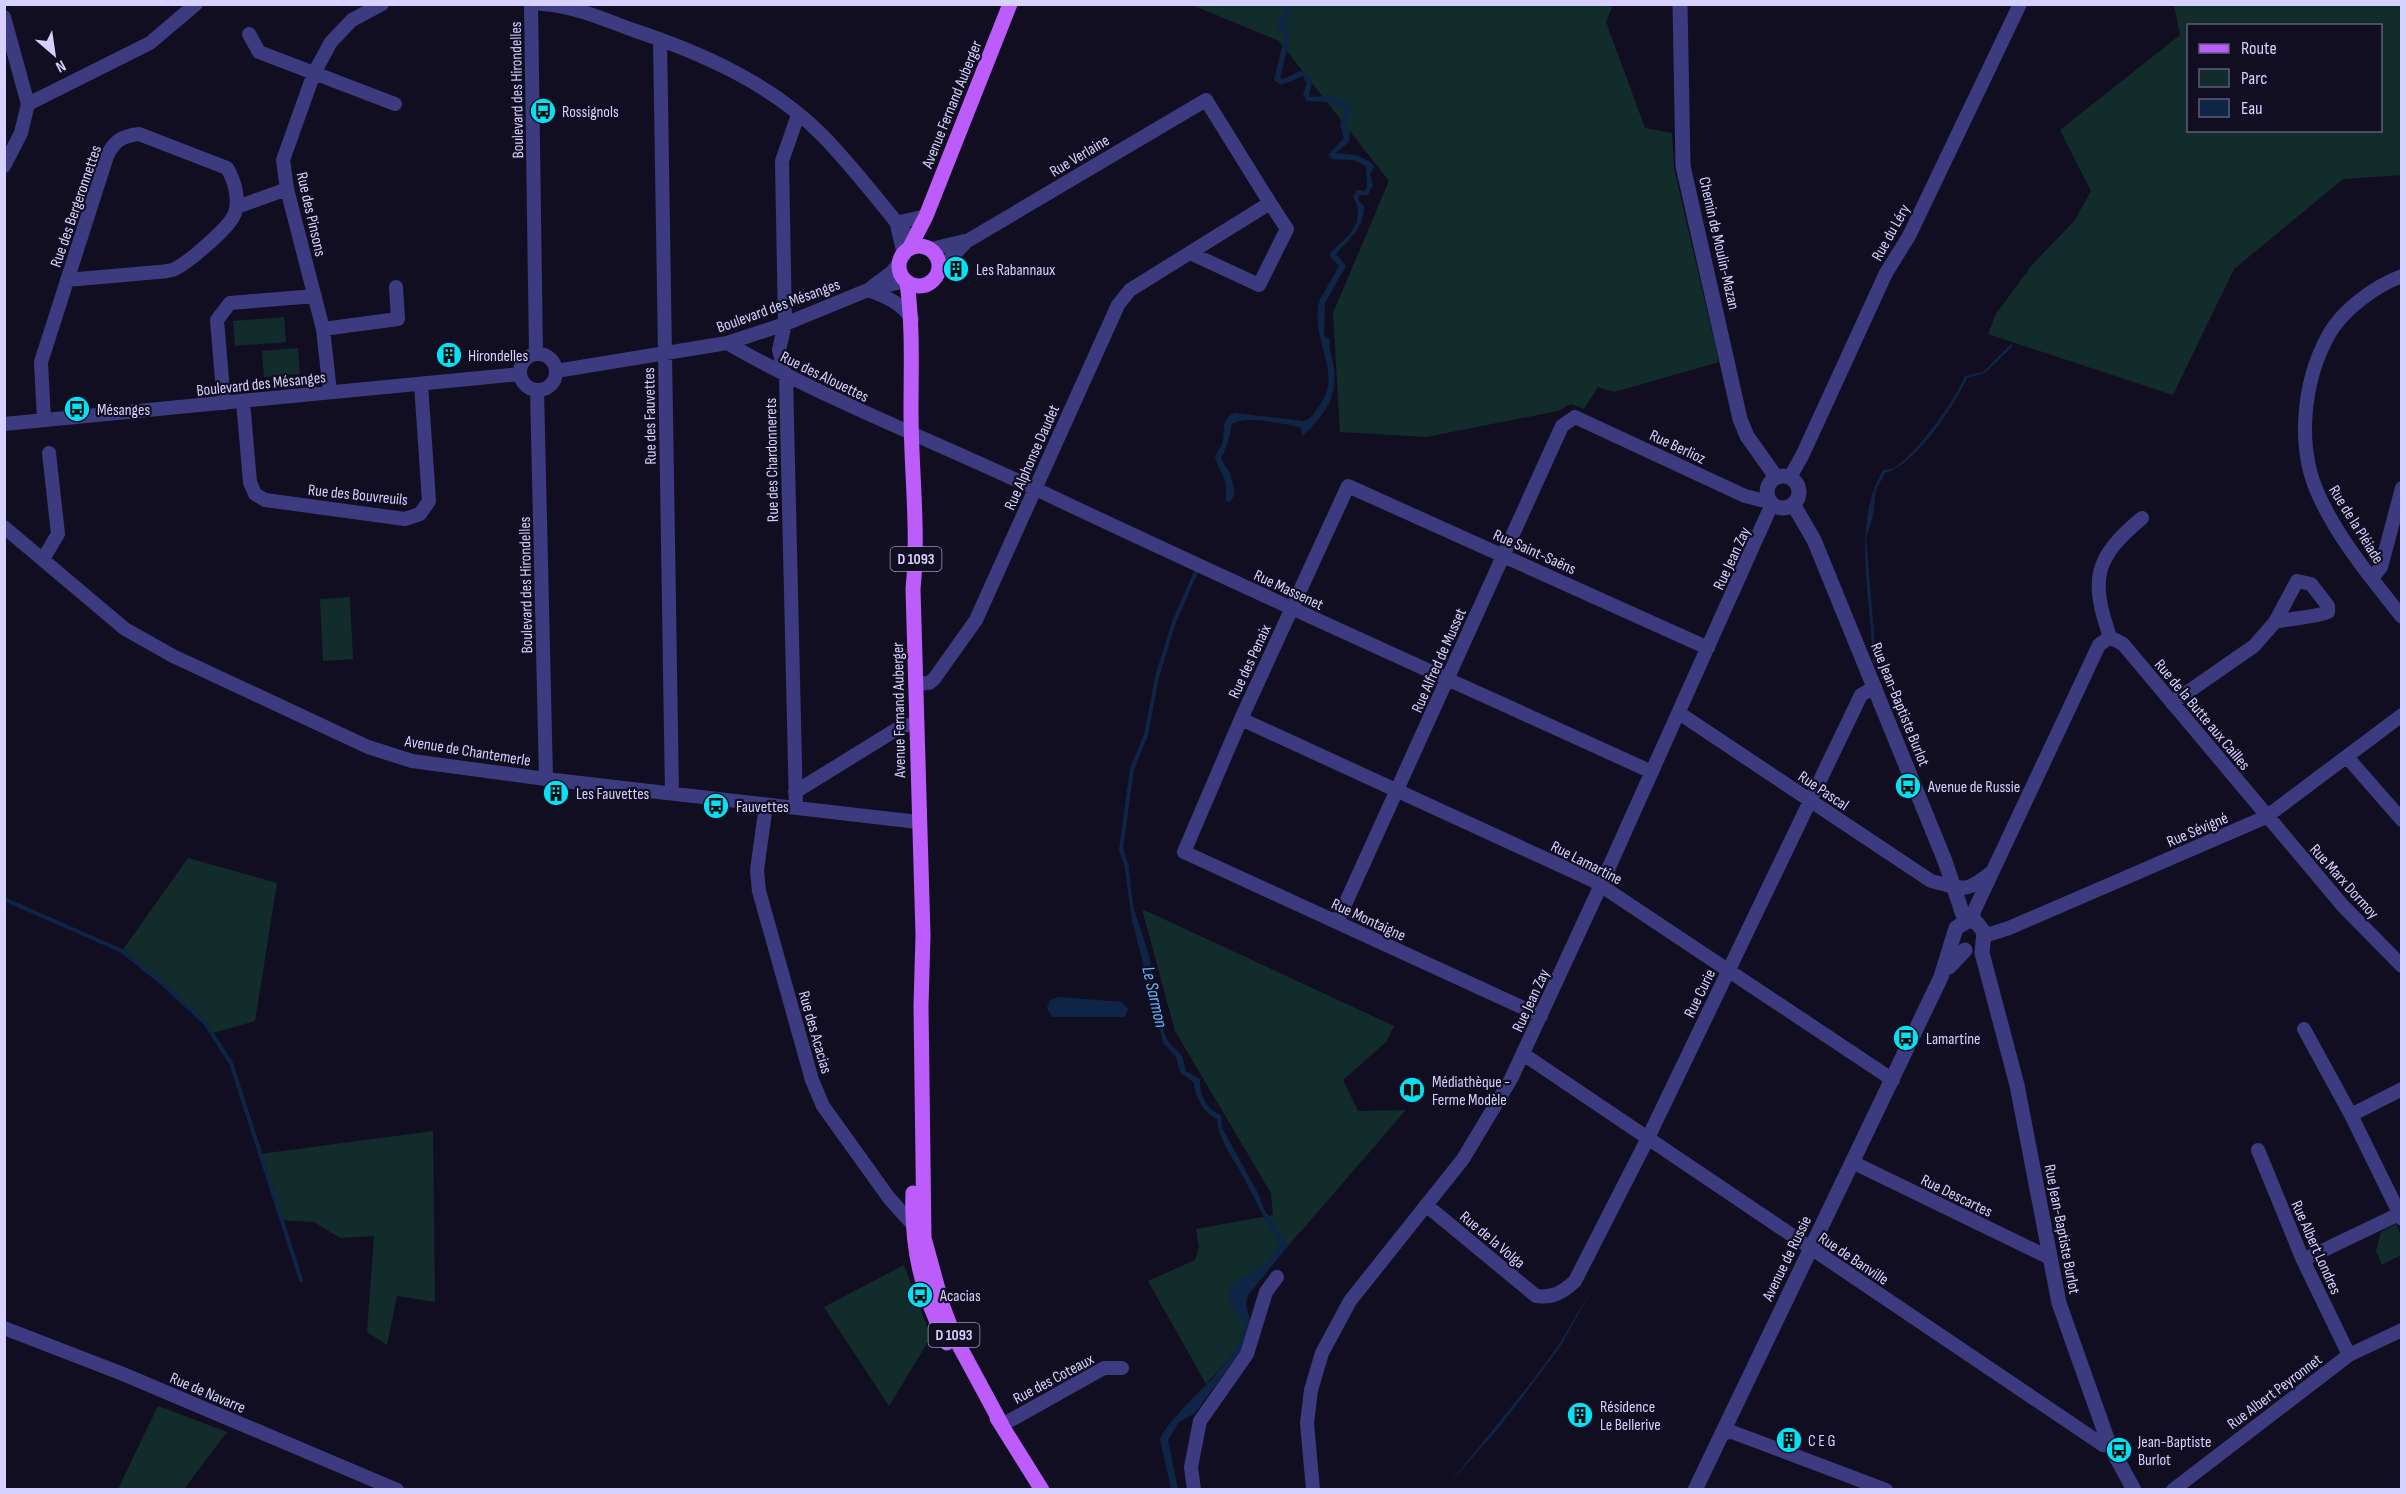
<svg xmlns="http://www.w3.org/2000/svg" width="2406" height="1494" font-family="'Sofia Sans Condensed',sans-serif">
  <style>
    .green { fill: #122c2b; fill-rule: evenodd }
    .water { fill: #0f2546 }
    .lines { fill: none; stroke-linecap: round; stroke-linejoin: round }
    .stream { stroke: #0f2546; stroke-width: 4 }
    .minor { stroke: #3c3b80; stroke-width: 14 }
    .tertiary { stroke: #3c3b80; stroke-width: 15 }
    .primary { stroke: #bc5cfa; stroke-width: 15 }
    .labels { text-anchor: middle; stroke-width: 4.5; stroke-linejoin: round; paint-order: stroke }
    .shield { fill: #120e22; stroke: #9b96bc; stroke-width: 1.5 }
    .shield-label { font-size: 15px; font-weight: bold; fill: #d6d1fe }
    .street-label { font-size: 16px; fill: #d6d1fe; stroke: #120e22 }
    .poi-label { font-size: 16px; fill: #d6d1fe; stroke: #120e22; text-anchor: start }
    .water-label { font-size: 18px; font-style: italic; fill: #63b6fa; stroke: #120e22 }
  </style>
  <rect width="100%" height="100%" fill="#120e22"/>
  <path class="green" d="M1192,5H1613L1606,22L1645,128L1672,133L1674,168L1719,362L1614,392L1598,387L1584,409L1571,404L1558,411L1426,437L1340,432L1333,313L1389,181L1279,41Z
    M2174,5H2401L2402,175L2343,179L2234,269L2173,395L1988,334L1996,314L2032,265L2075,220L2091,191L2060,130L2180,35ZM2188,26H2380V130H2188Z
    M284,317L286,342L235,346L233,321Z
    M298,348L300,374L264,377L262,351Z
    M350,597L353,659L323,661L320,599Z
    M188,858L277,883L255,1021L213,1033L162,983L122,951Z
    M1142,909L1394,1026L1386,1042L1343,1080L1358,1111L1406,1110L1288,1246L1229,1294C1234,1303 1243,1315 1244,1324C1246,1347 1220,1368 1206,1384L1148,1281L1195,1260L1199,1248L1196,1229L1273,1215L1271,1193L1175,1031Z
    M433,1131L435,1302L397,1296L387,1345L367,1332L374,1236L340,1238L314,1222L280,1220L260,1154Z
    M2396,1224L2401,1236V1255L2382,1265L2376,1251L2381,1232Z
    M904,1265L931,1337L889,1406L824,1307Z
    M158,1406L227,1432L184,1489H118Z"/>
  <path class="water" d="M1283,5H1289V17L1284,23L1290,37L1280,78L1284,79L1300,71L1306,72L1312,81L1309,97L1333,96L1351,105V113L1346,122L1350,134L1349,142L1336,153L1356,155L1372,163L1374,167L1370,174L1373,185L1368,195H1359L1358,200L1364,206C1364,230 1350,237 1336,254L1346,266L1325,303L1324,336L1330,340C1328,350 1333,359 1334,369C1337,400 1324,414 1303,436L1300,427C1284,424 1245,415 1232,424L1228,442L1221,459L1230,473L1235,494L1230,502L1225,501C1230,482 1221,474 1215,458C1216,452 1222,447 1223,441C1225,428 1221,417 1236,413L1304,421C1310,419 1313,415 1317,409C1345,376 1313,347 1318,307C1319,298 1334,277 1339,266L1331,258L1330,253L1349,235L1357,222L1358,208L1353,197L1357,190L1364,191L1367,187L1366,166L1353,160L1332,159L1328,155L1344,138L1340,125L1346,109L1330,102L1307,101L1303,94L1307,83L1303,76L1281,85L1274,80L1285,34L1277,28L1280,18L1284,14Z
    M2011,344L2013,346L1985,373L1967,378C1954,407 1915,465 1885,473L1876,490L1873,516L1866,537L1875,646H1872C1869,589 1853,522 1883,470C1887,469 1892,470 1896,467C1918,451 1955,401 1965,376L1983,372Z
    M1124,863H1128L1133,906L1149,955L1160,1021L1168,1042L1182,1056L1186,1071L1200,1079C1199,1094 1206,1110 1221,1115L1222,1128L1258,1193L1265,1211L1288,1246L1248,1295L1246,1304L1250,1321L1243,1348L1195,1413L1179,1422L1168,1440L1178,1489H1171L1160,1439C1177,1404 1244,1362 1244,1323C1201,1274 1265,1283 1279,1243C1266,1223 1257,1203 1246,1182C1236,1161 1218,1141 1217,1119C1204,1113 1195,1097 1194,1083L1180,1072L1176,1056L1163,1043L1132,920Z
    M1059,997L1122,1002L1128,1009L1125,1017H1052L1047,1007L1050,1000Z
    M1595,1284L1560,1347L1502,1424L1445,1489L1533,1380L1558,1346Z"/>
  <g class="lines">
    <path class="stream" d="M1127,867L1121,849L1132,769L1146,735L1157,677L1174,622L1196,572
      M4,899L122,951L162,983L205,1023L231,1063L301,1280"/>
    <path class="minor" d="M531,4L536,354
      M542,4C574,6 603,19 633,30C702,53 770,83 822,135C856,170 885,209 916,246
      M4,17L28,104L21,133L4,166
      M249,34L259,52L395,104
      M660,39L672,793
      M28,104L150,43L196,4
      M237,207L287,189
      M896,223L926,216
      M897,225L904,255
      M1190,253L1259,285L1287,229L1270,203
      M940,269L967,241
      M2402,276C2375,286 2342,310 2328,336C2303,382 2296,447 2319,496C2339,540 2372,579 2402,617
      M872,287L892,272L899,263
      M868,290C887,297 901,303 912,319
      M323,329L398,319L396,287
      M727,343C828,401 937,442 1042,492C1244,588 1448,679 1652,772
      M520 372a18 18 0 1 1 36 0a18 18 0 1 1-36 0Z
      M556,371L727,343L785,324L868,290L905,281
      M537,390L546,779
      M330,392L323,329L287,189L283,160L314,73L331,42L352,20L382,4
      M243,401L250,482L255,494L265,500L405,519L420,514L429,501L421,384
      M224,403L217,320L230,303L315,296
      M44,420L41,362L107,156C114,141 122,136 139,134L227,168C235,181 241,203 233,217C227,229 185,266 172,270C168,271 163,272 158,272L67,280
      M4,424L520,374
      M1790,477L1802,456L1886,273L1909,236L2020,4
      M4,527L125,629L173,656L368,747L412,761L546,779L918,822
      M43,559L58,534L49,453
      M2372,578L2381,567L2402,488
      M2110,637L2123,644L2343,906L2402,966
      M2110,637C2090,579 2094,558 2142,518
      M915,684L929,683L934,679L976,620L1118,305L1130,290L1270,203L1206,100L969,240L931,249
      M2172,703L2254,646L2275,622L2297,581L2311,584L2328,606V612C2311,618 2293,618 2275,622
      M1679,713L1931,881C1966,889 1964,894 1993,871
      M1241,719L1594,881L1893,1080
      M2347,757L2402,820
      M795,792L902,726L916,724
      M766,805L757,870L759,891L812,1080L823,1106L889,1198L916,1228
      M796,808L786,377L779,350L785,324L782,161L798,115
      M1973,921L1974,911L2099,645L2110,637
      M1337,922L1562,426L1575,417L1745,496L1761,500L1768,498
      M1984,936L2009,928L2266,817L2402,715
      M1541,1016L1184,852L1241,719L1348,486L1708,648
      M2304,1029L2351,1115L2402,1219
      M1523,1054L2103,1445L2109,1444
      M2351,1115L2402,1089
      M2258,1150L2303,1260L2349,1355
      M1852,1162L2048,1257
      M1426,1205L1536,1296C1553,1298 1562,1293 1575,1281L1647,1140L1861,695L1875,687
      M2303,1260L2399,1214
      M4,1328L123,1374L397,1490
      M1002,1425L1104,1368H1122
      M1722,1433L1732,1432L1886,1490
      M1194,1490L1191,1467L1200,1421L1247,1354L1266,1292L1277,1277
      M1313,1490L1307,1423L1311,1390L1322,1353L1350,1301L1463,1159L1511,1079L1601,885L1772,504
      M2173,1490L2349,1355L2402,1330"/>
    <path class="tertiary" d="M1680,4L1683,166L1740,419L1747,436L1776,477
      M1767 492a16 16 0 1 1 32 0a16 16 0 1 1-32 0Z
      M1793,504L1814,540L1945,861L1965,921
      M1949,967L1965,950
      M1695,1490L1941,977L1956,928L1969,920L1977,923L1984,932L1982,953L2017,1085L2059,1303L2109,1444L2134,1490"/>
    <path class="primary" d="M899 266a20 20 0 1 1 40 0a20 20 0 1 1-40 0Z
      M909,249L926,216L1010,4
      M907,283C913,326 911,368 911,411C911,471 919,529 913,589L923,935L921,1006L924,1238L943,1307L954,1336L1002,1425
      M913,1193C911,1245 922,1296 947,1343
      M997,1418L1042,1490"/>
  </g>
  <defs>
    <g id="bus-disc" transform="scale(1.35)"><circle r="9.5" fill="#08dff3" stroke="#120e22"/><path d="M-5-6H5V4H4V6H2V4H-2V6H-4V4H-5ZM-3.5-4V0h7V-4ZM-3.5 1.2v1.5H-2V1.2ZM2 1.2v1.5H3.5V1.2Z" fill="#111"/></g>
    <g id="building-disc" transform="scale(1.35)"><circle r="9.5" fill="#08dff3" stroke="#120e22"/><path d="M-4-6H4V6H1V3H-1V6H-4ZM-2.5-4.3h1.7v1.8h-1.7ZM.8-4.3h1.7v1.8H.8ZM-2.5-1h1.7V.8h-1.7ZM.8-1h1.7V.8H.8Z" fill="#111"/></g>
    <g id="library-disc" transform="scale(1.35)"><circle r="9.5" fill="#08dff3" stroke="#120e22"/><path d="M-6-4Q-3-5.5-.7-3.5V5Q-3 3-6 4ZM6-4Q3-5.5 .7-3.5V5Q3 3 6 4Z" fill="#111"/></g>
  </defs>
  <g fill-rule="evenodd">
    <use href="#bus-disc" x="543" y="111"/>
    <use href="#building-disc" x="956" y="269"/>
    <use href="#building-disc" x="449" y="355"/>
    <use href="#bus-disc" x="77" y="409"/>
    <use href="#bus-disc" x="1908" y="786"/>
    <use href="#building-disc" x="556" y="793"/>
    <use href="#bus-disc" x="716" y="806"/>
    <use href="#bus-disc" x="1906" y="1038"/>
    <use href="#library-disc" x="1412" y="1090"/>
    <use href="#bus-disc" x="920" y="1295"/>
    <use href="#building-disc" x="1580" y="1415"/>
    <use href="#building-disc" x="1789" y="1440"/>
    <use href="#bus-disc" x="2119" y="1450"/>
  </g>
  <g class="labels">
    <g class="shield">
      <rect x="890.5" y="547" width="51" height="24" rx="4.5"/>
      <rect x="928.5" y="1323" width="51" height="24" rx="4.5"/>
    </g>
    <g class="shield-label">
      <text x="916" y="564">D 1093</text>
      <text x="954" y="1340">D 1093</text>
    </g>
    <g class="street-label">
      <text transform="translate(516 90) rotate(-91)" y="6">Boulevard des Hirondelles</text>
      <text transform="translate(951 104) rotate(-68)" y="6">Avenue Fernand Auberger</text>
      <text transform="translate(1079 155) rotate(-31)" y="6">Rue Verlaine</text>
      <text transform="translate(75 206) rotate(-71)" y="6">Rue des Bergeronnettes</text>
      <text transform="translate(312 214) rotate(77)" y="6">Rue des Pinsons</text>
      <text transform="translate(1890 232) rotate(-61)" y="6">Rue du Léry</text>
      <text transform="translate(1720 243) rotate(77)" y="6">Chemin de Moulin-Mazan</text>
      <text transform="translate(778 305) rotate(-20)" y="6">Boulevard des Mésanges</text>
      <text transform="translate(825 376) rotate(26)" y="6">Rue des Alouettes</text>
      <text transform="translate(261 383) rotate(-6)" y="6">Boulevard des Mésanges</text>
      <text transform="translate(649 416) rotate(-91)" y="6">Rue des Fauvettes</text>
      <text transform="translate(1678 446) rotate(25)" y="6">Rue Berlioz</text>
      <text transform="translate(1031 457) rotate(-66)" y="6">Rue Alphonse Daudet</text>
      <text transform="translate(771 460) rotate(-91)" y="6">Rue des Chardonnerets</text>
      <text transform="translate(358 494) rotate(6)" y="6">Rue des Bouvreuils</text>
      <text transform="translate(2357 524) rotate(58)" y="6">Rue de la Pléiade</text>
      <text transform="translate(1535 551) rotate(24)" y="6">Rue Saint-Saëns</text>
      <text transform="translate(1731 558) rotate(-65)" y="6">Rue Jean Zay</text>
      <text transform="translate(525 585) rotate(-91)" y="6">Boulevard des Hirondelles</text>
      <text transform="translate(1289 589) rotate(25)" y="6">Rue Massenet</text>
      <text transform="translate(1438 660) rotate(-66)" y="6">Rue Alfred de Musset</text>
      <text transform="translate(1249 661) rotate(-65)" y="6">Rue des Penaix</text>
      <text transform="translate(1901 704) rotate(68)" y="6">Rue Jean-Baptiste Burlot</text>
      <text transform="translate(898 710) rotate(-91)" y="6">Avenue Fernand Auberger</text>
      <text transform="translate(2203 714) rotate(50)" y="6">Rue de la Butte aux Cailles</text>
      <text transform="translate(468 750) rotate(9)" y="6">Avenue de Chantemerle</text>
      <text transform="translate(1824 790) rotate(34)" y="6">Rue Pascal</text>
      <text transform="translate(2197 829) rotate(-23)" y="6">Rue Sévigné</text>
      <text transform="translate(1587 862) rotate(27)" y="6">Rue Lamartine</text>
      <text transform="translate(2345 881) rotate(48)" y="6">Rue Marx Dormoy</text>
      <text transform="translate(1369 919) rotate(25)" y="6">Rue Montaigne</text>
      <text transform="translate(1699 993) rotate(-64)" y="6">Rue Curie</text>
      <text transform="translate(1530 1000) rotate(-65)" y="6">Rue Jean Zay</text>
      <text transform="translate(816 1032) rotate(74)" y="6">Rue des Acacias</text>
      <text transform="translate(1957 1195) rotate(26)" y="6">Rue Descartes</text>
      <text transform="translate(2063 1229) rotate(79)" y="6">Rue Jean-Baptiste Burlot</text>
      <text transform="translate(1493 1239) rotate(40)" y="6">Rue de la Volga</text>
      <text transform="translate(2317 1247) rotate(66)" y="6">Rue Albert Londres</text>
      <text transform="translate(1786 1258) rotate(-64)" y="6">Avenue de Russie</text>
      <text transform="translate(1854 1258) rotate(34)" y="6">Rue de Banville</text>
      <text transform="translate(1053 1378) rotate(-28)" y="6">Rue des Coteaux</text>
      <text transform="translate(2274 1391) rotate(-37)" y="6">Rue Albert Peyronnet</text>
      <text transform="translate(208 1392) rotate(23)" y="6">Rue de Navarre</text>
    </g>
    <g class="poi-label">
      <text x="562" y="117">Rossignols</text>
      <text x="976" y="275">Les Rabannaux</text>
      <text x="468" y="361">Hirondelles</text>
      <text x="97" y="415">Mésanges</text>
      <text x="1928" y="792">Avenue de Russie</text>
      <text x="576" y="799">Les Fauvettes</text>
      <text x="736" y="812">Fauvettes</text>
      <text x="1926" y="1044">Lamartine</text>
      <text x="1432" y="1087">Médiathèque -<tspan x="1432" dy="18">Ferme Modèle</tspan></text>
      <text x="940" y="1301">Acacias</text>
      <text x="1600" y="1412">Résidence<tspan x="1600" dy="18">Le Bellerive</tspan></text>
      <text x="1808" y="1446">C E G</text>
      <text x="2138" y="1447">Jean-Baptiste<tspan x="2138" dy="18">Burlot</tspan></text>
    </g>
    <g class="water-label">
      <text transform="translate(1155 997) rotate(77)" y="6">Le Sarmon</text>
    </g>
  </g>
  <rect width="2406" height="1494" fill="none" stroke="#d6d1fe" stroke-width="12"/>
  <rect x="2187" y="24" width="195" height="108" fill="#120e22" stroke="#605c7a" stroke-width="1.5"/>
  <rect x="2199" y="44" width="30" height="9" fill="#bc5cfa" stroke="#605c7a" stroke-width="1.5"/>
  <text x="2241" y="54" font-size="18" fill="#d6d1fe">Route</text>
  <rect x="2199" y="69" width="30" height="18" fill="#122c2b" stroke="#605c7a" stroke-width="1.5"/>
  <text x="2241" y="84" font-size="18" fill="#d6d1fe">Parc</text>
  <rect x="2199" y="99" width="30" height="18" fill="#0f2546" stroke="#605c7a" stroke-width="1.5"/>
  <text x="2241" y="114" font-size="18" fill="#d6d1fe">Eau</text>
  <g transform="translate(54 54) rotate(151)" stroke="#120e22" stroke-width="4.5" paint-order="stroke">
  <path d="M0-4.5L10 22L0 15L-10 22Z" fill="#d6d1fe"/>
  <text y="-9" font-size="16" font-weight="bold" text-anchor="middle" fill="#d6d1fe">N</text>
  </g>
</svg>
